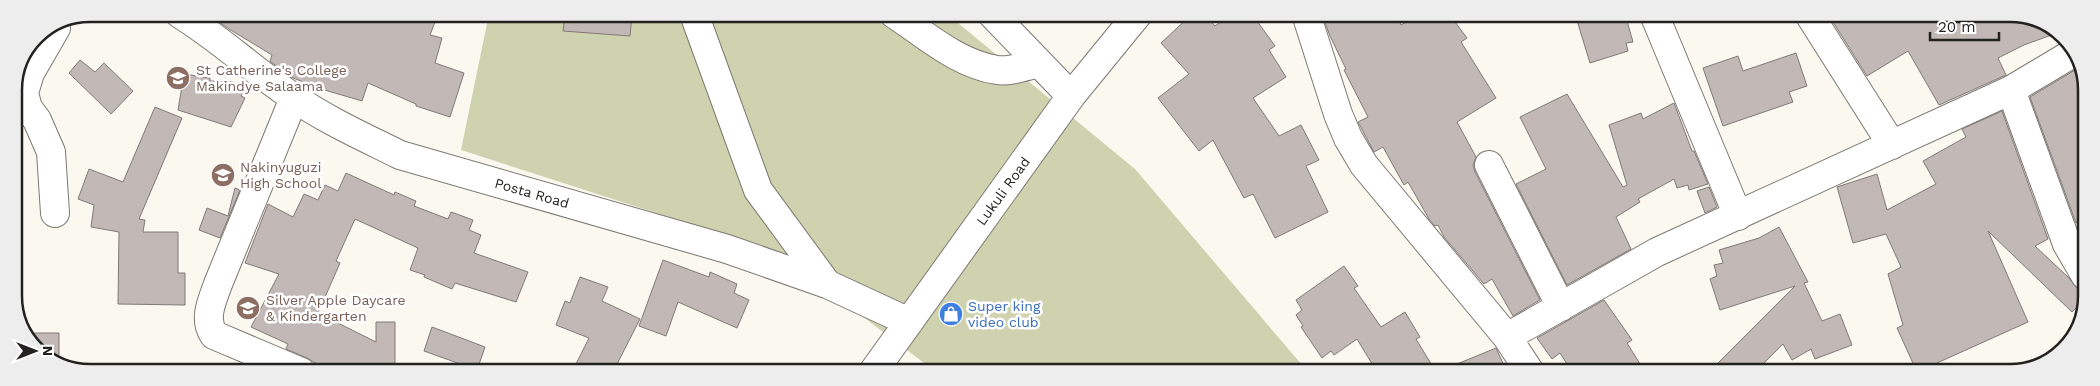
<svg xmlns="http://www.w3.org/2000/svg" width="2100" height="386" font-family="'Work Sans',sans-serif">
  <style>
    .green { fill: #cfd2af }
    .building { fill: #c2b9b6; stroke: #827977 }
    .lines { fill: none; stroke-linecap: round; stroke-linejoin: round }
    .minor-casing { stroke: #7c7972; stroke-width: 30 }
    .minor { stroke: #fff; stroke-width: 28 }
    .labels { text-anchor: middle; stroke-width: 5; stroke-linejoin: round; paint-order: stroke }
    .education-label { font-size: 14px; fill: #785e54; stroke: #fff; text-anchor: start }
    .street-label { font-size: 14px; fill: #23221f; stroke: #fff }
    .shop-label { font-size: 14px; fill: #366cbe; stroke: #fff; text-anchor: start }
    .rim { fill: none; stroke: #23221f; stroke-width: 2.5 }
  </style>
  <rect width="100%" height="100%" fill="#fbf8f0"/>
  <path class="green" d="M489,14H947L1135,169L1308,372H936L777,252L461,150Z"/>
  <path class="building" d="M208,14H438L430,35L442,38L435,63L464,73L450,117L416,106V104L368,83L362,101L318,88L291,77L270,61L272,55L229,29Z
    M565,14H632L630,36L563,31Z
    M1192,14H1204L1215,26L1232,14H1252L1275,46L1269,50L1286,77L1253,98L1279,136L1301,125L1319,160L1306,166L1328,212L1275,238L1253,194L1244,198L1213,140L1199,151L1158,98L1189,74L1161,43Z
    M1336,14H1396L1401,25L1419,14H1449L1467,38L1461,42L1496,98L1457,122L1476,157L1473,165L1475,172L1540,300L1513,316L1492,279L1484,284L1444,237L1438,225L1435,226L1429,219L1408,182L1404,185L1383,147L1374,152L1358,122L1368,117L1344,70L1346,69L1330,36L1324,20Z
    M1575,14H1625L1633,42L1626,43L1628,51L1590,63Z
    M1828,14H1955L1961,26L1984,14H2020L2057,33L2024,45L1998,58L2006,75L1939,105L1908,51L1867,76Z
    M1796,53L1807,86L1789,92L1793,102L1723,126L1703,68L1738,56L1743,71Z
    M80,60L95,72L104,63L133,91L111,114L69,73Z
    M2080,67L2085,75V218L2076,223L2030,97Z
    M184,74L210,78V81L233,82L245,89L241,96L245,98L231,127L178,110Z
    M1567,94L1623,187L1627,185L1609,125L1641,113L1643,119L1674,103L1692,151H1694L1708,184L1689,190L1688,185L1677,188L1674,179L1638,199L1640,202L1616,217L1631,249L1567,285L1516,184L1546,169L1520,117Z
    M155,107L182,118L139,219L145,220L143,232H178V273H185V305L118,304L119,232L91,227L94,205L78,199L89,169L123,182Z
    M2002,111L2048,239L2035,246L2068,277L2077,288L2086,294V299L2072,312L1988,231L2028,322L1917,372L1897,328L1903,325L1888,274L1901,267L1886,234L1853,243L1837,187L1877,174L1887,210L1936,184L1923,161L1966,137L1962,129Z
    M346,173L394,195L395,192L416,201L414,206L448,219L451,212L473,220L469,230L481,235L474,253L528,272L516,302L455,283L452,289L424,277L425,275L410,270L418,248L355,219L336,261L340,263L318,313L376,342V322H395V372H331L307,358L286,349L288,344L251,327L279,274L245,263L268,204L293,217L304,194L318,200L325,185L338,191Z
    M1709,187L1717,207L1705,213L1697,191Z
    M235,188L240,190L220,238L199,230L207,208L228,216Z
    M1779,227L1808,282L1804,283L1822,321L1840,314L1852,345L1815,359L1811,349L1792,360L1783,344L1755,372H1709L1795,286L1720,310L1710,279L1717,276L1714,265L1723,263L1719,250L1759,238Z
    M663,260L709,277L710,272L737,284L734,293L749,300L737,328L678,302L666,336L639,326Z
    M1344,266L1358,286L1354,288L1381,327L1405,312L1420,337L1416,339L1436,372H1377L1357,339L1334,355L1331,351L1322,358L1301,327L1303,326L1296,315L1302,310L1296,300Z
    M580,277L608,287L602,301L640,319L613,372H572L589,338L556,325L565,301L570,303Z
    M1604,300L1632,340L1627,343L1645,372H1572L1560,353L1552,359L1537,338Z
    M432,327L485,347L477,370L424,351Z
    M31,333H59V362L40,353L31,338Z
    M1496,348L1507,372H1440V371Z"/>
  <g class="lines">
    <g class="minor-casing">
      <path id="minor" d="M180,14C219,38 254,71 293,97C326,120 364,137 400,155L727,249L827,284L909,322
        M694,14L758,190L827,284
        M894,14C926,35 958,64 997,70C1010,72 1026,66 1039,63
        M992,14L1071,96
        M1306,14L1338,114L1348,138L1364,165L1507,337L1530,372
        M1654,14L1738,216
        M1809,14L1892,145
        M2011,90L2067,244L2085,275
        M294,98L218,284C212,301 203,319 214,335L301,372
        M1489,165L1561,307
        M55,213L51,152L37,120L28,108L24,93L30,73L56,28
        M1507,337L1657,252L2011,90L2073,53
        M873,372L1071,96L1138,14"/>
    </g>
    <use href="#minor" class="minor"/>
  </g>
  <defs>
    <g id="school-disc" transform="scale(1.25)"><circle r="9.5" fill="#8d6e63" stroke="#fff"/><path d="M0-5L7-2L0 1L-7-2ZM-4 1L0 2.5L4 1V4Q0 6-4 4Z" fill="#fff"/></g>
    <g id="shop-disc" transform="scale(1.25)"><circle r="9.5" fill="#3f7fe0" stroke="#fff"/><path d="M-5-2.5h2.3a2.7 3.5 0 0 1 5.4 0H5L5.5 6h-11ZM-1.5-2.5h3a1.5 2.3 0 0 0-3 0Z" fill="#fff"/></g>
  </defs>
  <g fill-rule="evenodd">
    <use href="#school-disc" x="178" y="78"/>
    <use href="#school-disc" x="223" y="175"/>
    <use href="#school-disc" x="248" y="308"/>
    <use href="#shop-disc" x="951" y="314"/>
  </g>
  <g class="labels">
    <g class="education-label">
      <text x="196" y="75">St Catherine's College<tspan x="196" dy="16">Makindye Salaama</tspan></text>
      <text x="240" y="172">Nakinyuguzi<tspan x="240" dy="16">High School</tspan></text>
      <text x="266" y="305">Silver Apple Daycare<tspan x="266" dy="16">&amp; Kindergarten</tspan></text>
    </g>
    <g class="street-label">
      <text transform="translate(1003 191) rotate(-54)" y="5">Lukuli Road</text>
      <text transform="translate(532 193) rotate(16)" y="5">Posta Road</text>
    </g>
    <g class="shop-label">
      <text x="968" y="311">Super king<tspan x="968" dy="16">video club</tspan></text>
    </g>
  </g>
  <path d="M0 0H2100V386H0ZM90 22H2010A68 68 0 0 1 2078 90V296A68 68 0 0 1 2010 364H90A68 68 0 0 1 22 296V90A68 68 0 0 1 90 22Z" fill="#ededed" fill-rule="evenodd"/>
  <path class="rim" d="M90 22H2010A68 68 0 0 1 2078 90V296A68 68 0 0 1 2010 364H90A68 68 0 0 1 22 296V90A68 68 0 0 1 90 22Z"/>
  <g transform="translate(35 351) rotate(90)" stroke="#ffffff" stroke-width="4" paint-order="stroke">
  <path d="M0-4L9 19L0 12L-9 19Z" fill="#23221f"/>
  <text y="-8" font-size="14" font-weight="bold" text-anchor="middle" fill="#23221f">N</text>
  </g>
  <path d="M1930 32v8h69v-8" fill="none" stroke="#23221f" stroke-width="2.5"/>
  <text x="1938" y="32" font-size="15" fill="#23221f" stroke="#ffffff" stroke-width="4" paint-order="stroke">20 m</text>
</svg>
